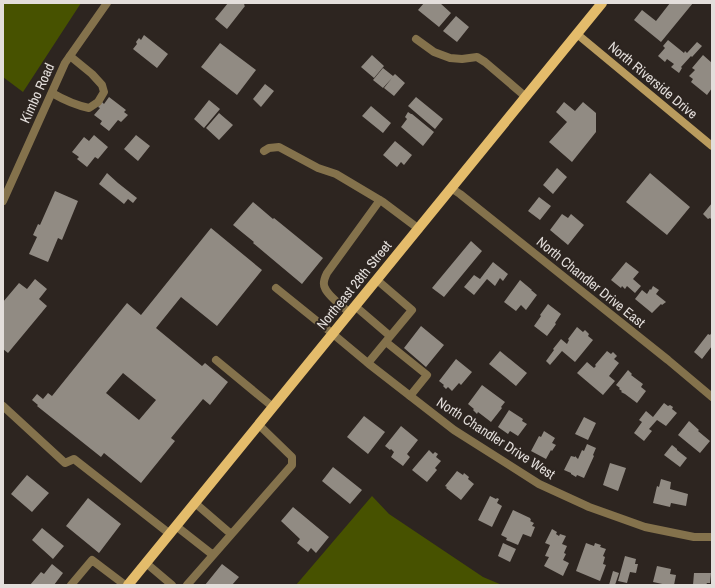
<svg xmlns="http://www.w3.org/2000/svg" width="715" height="588" font-family="'Archivo Narrow',sans-serif">
  <style>
    .green { fill: #475200 }
    .building { fill: #918b83; fill-rule: evenodd }
    .lines { fill: none; stroke-linecap: round; stroke-linejoin: round }
    .service { stroke: #84724c; stroke-width: 8 }
    .minor { stroke: #84724c; stroke-width: 8 }
    .secondary { stroke: #ba9c5e; stroke-width: 8 }
    .primary { stroke: #e4bc6b; stroke-width: 10 }
    .labels { text-anchor: middle; stroke-width: 4; stroke-linejoin: round; paint-order: stroke }
    .street-label { font-size: 14px; fill: #e3dedb; stroke: #2d2520 }
  </style>
  <rect width="100%" height="100%" fill="#2d2520"/>
  <path class="green" d="M3,3H81L23,92L3,77Z
    M372,496L389,514L483,577L502,585H296Z"/>
  <path class="building" d="M228,3H245L244,5L245,6L227,29L215,19Z
    M424,3H440L451,13L439,27L418,10Z
    M670,3H693L661,42L634,20L642,10L656,21Z
    M456,16L469,27L457,42L443,31Z
    M144,35L168,54L157,68L133,49L137,44L136,42L139,38L141,40Z
    M668,40L684,53L685,51L687,53L697,42L702,46L692,57L691,56L681,67L682,68L679,73L671,67L674,64L667,59L665,62L658,56L665,48L663,46Z
    M220,43L256,70L237,95L201,67Z
    M372,55L384,66L374,78L361,67Z
    M703,55L712,63V88L707,95L691,82L693,79L689,76L695,70L692,68Z
    M383,68L393,76L395,74L405,83L394,96L384,88L392,78L383,88L373,80Z
    M265,84L274,91L261,107L253,99Z
    M109,97L126,110L124,112L128,115L121,122L118,120L109,131L100,124L102,121L94,115L100,108L98,107L102,102L104,104Z
    M416,97L443,119L435,129L408,106Z
    M209,100L220,109L204,128L194,119Z
    M564,102L575,111L583,102L596,113V132L572,162L549,142L567,122L556,112Z
    M371,106L391,123L383,133L362,116Z
    M408,112L411,114H412L434,132L423,146L401,127L407,119L405,117Z
    M219,113L233,125L219,140L206,128Z
    M94,135L108,147L98,159L95,157L87,167L77,159L79,157L72,152L84,137L89,141Z
    M136,135L150,146L138,161L124,149Z
    M395,141L412,155L404,165L401,162L397,167L383,155Z
    M557,168L567,177L553,194L543,185Z
    M107,173L118,183L137,198L133,203L128,199L124,204L99,184Z
    M650,173L690,207L667,235L626,202Z
    M55,191L78,201L62,240L58,238L48,262L29,254L37,237L33,235L38,224L40,225Z
    M539,197L551,206L540,220L528,211Z
    M253,202L273,219L274,218L323,258L302,284L253,243L254,242L233,225Z
    M712,203V220L710,218L708,219L703,214Z
    M562,214L568,218L571,214L584,225L568,245L550,230Z
    M211,228L262,270L217,326L181,297L156,328L202,366L205,363L228,382L210,405L203,399L171,438L175,441L141,483L104,453L101,457L37,406L38,405L32,400L37,394L43,399L48,393L52,396L127,303L141,315ZM123,373L156,400L139,420L106,393Z
    M471,241L482,251L444,297L432,288Z
    M493,262L508,274L503,281L500,278L495,286L487,279L474,295L464,287L474,275L480,279Z
    M626,262L639,272L633,279L641,286L635,293L627,286L625,289L622,286L621,288L611,280Z
    M35,279L47,289L39,299L47,306L8,353L3,349V302L19,283L27,289Z
    M520,280L532,290H531L537,295L526,310L521,305L516,311L504,302Z
    M653,286L659,290L656,294L666,302L662,305L661,304L652,313L635,299L642,290L647,294L650,289L651,290Z
    M548,304L561,314L555,323L556,324L547,336L534,326L541,316L540,315Z
    M421,326L444,345L426,367L404,348Z
    M577,327L583,332L585,330L589,334L588,336L593,340L575,362L562,351L550,365L546,361L554,350L553,349L561,339L567,344L569,340L568,339Z
    M712,332V346L702,359L694,352L708,334L710,335Z
    M500,351L527,373L516,386L489,364Z
    M607,351L611,354L613,352L617,356L614,359L619,363L609,376L615,381L603,395L577,373L587,362L594,368L596,366L595,365Z
    M456,359L472,372L461,385L459,383L452,391L448,387L446,389L443,386L444,385L439,381Z
    M628,370L632,374L631,375L643,384L641,387L646,391L637,403L625,394L621,392L622,391L619,389L620,388L616,385Z
    M482,385L505,402L501,407L502,408L491,422L478,412L477,414L473,410L474,409L468,404Z
    M664,403L668,406L670,405L673,407L672,409L677,413L666,426L657,420L649,429L652,431L644,441L634,433L642,422L639,420L646,411L653,417Z
    M509,410L523,419L522,421L527,424L518,436L510,431L508,434L498,427Z
    M364,416L385,432L368,454L347,437Z
    M584,417L596,423L588,440L575,434Z
    M689,421L699,430L698,431L710,441L700,453L678,435Z
    M401,426L418,440L407,454L410,457L403,466L391,457L394,452L391,449L390,450L385,446Z
    M544,431L555,438L552,443L556,445L552,451L551,450L546,459L531,451L539,436L541,437Z
    M587,444L596,448L593,455L594,456L584,478L577,475L576,477L571,474V473L564,470L571,456L575,457V456L578,459L582,450L584,451Z
    M672,445L677,449V450L687,458L680,467L664,455Z
    M429,450L433,454L435,452L438,454L436,457L441,461L435,468L437,470L427,482L412,470Z
    M610,463L626,468L618,491L603,485Z
    M333,467L362,490L350,504L322,481Z
    M457,471L463,475L464,473L469,477L468,479L474,484L461,500L446,488L447,487L445,486Z
    M27,475L49,493L32,512L11,494Z
    M661,479L671,482L670,489L688,494L686,506L671,503L670,507L653,503L657,486L659,487Z
    M490,496L496,499L497,498L499,499L497,503L502,506L492,527L478,520Z
    M88,498L121,524L99,553L66,526Z
    M293,507L329,537L316,553L311,548L308,552L297,543L300,539L281,521Z
    M513,510L530,518L531,520L530,521L534,523L532,526L535,527L531,537L523,534L518,545L506,540L507,538L501,535Z
    M42,528L64,546L53,559L32,540Z
    M552,529L557,532L556,534L559,536L560,534L566,536L562,544L567,546L564,553L566,554L563,560L569,563L563,576L544,566L549,557L545,556L550,545L545,543Z
    M503,543L516,549L510,562L498,556Z
    M586,543L594,546L595,543L601,545L600,547L606,549L603,556L605,557L603,564L606,565L600,581L576,571Z
    M625,556L636,559L635,564H638L636,573L630,572L627,583L618,581Z
    M52,564L63,573L54,585H30L41,572L44,574Z
    M222,564L239,577L232,585H205Z
    M657,566L671,569L670,574L676,575L674,585H667L653,582Z
    M613,571L619,573L615,585H609Z
    M694,573H711L710,583H707L706,585H693Z"/>
  <g class="lines">
    <path class="service" d="M416,39L434,52L450,58L462,59L477,57L485,62L526,97
      M52,93C64,100 75,105 89,108L98,102L104,92L102,85L92,74L70,56
      M264,151L269,148L279,147L318,168L336,174L383,202L419,229
      M276,288L333,334
      M355,306L390,336
      M350,313C343,307 328,296 325,288C322,283 325,277 327,273L380,200
      M386,342L427,375L410,396
      M216,360L273,407
      M368,363L412,310L377,280
      M3,406L65,463L74,459L170,534
      M195,503L231,534
      M176,526L213,555
      M146,563L172,585
      M71,585L92,560L125,585
      M187,585L292,465V457L259,425"/>
    <path class="minor" d="M451,188L460,194L668,360L712,397
      M3,201L65,63L107,3
      M333,334L369,364L454,430L539,484L589,507L645,527L694,537H712"/>
    <path class="secondary" d="M577,34L712,146"/>
    <path class="primary" d="M128,585L602,3"/>
  </g>
  <g class="labels">
    <g class="street-label">
      <text transform="translate(653 80) rotate(40)" y="5">North Riverside Drive</text>
      <text transform="translate(37 93) rotate(-66)" y="5">Kimbo Road</text>
      <text transform="translate(591 282) rotate(39)" y="5">North Chandler Drive East</text>
      <text transform="translate(354 285) rotate(-51)" y="5">Northeast 28th Street</text>
      <text transform="translate(496 438) rotate(33)" y="5">North Chandler Drive West</text>
    </g>
  </g>
  <rect width="715" height="588" fill="none" stroke="#e3dedb" stroke-width="8"/>
</svg>
